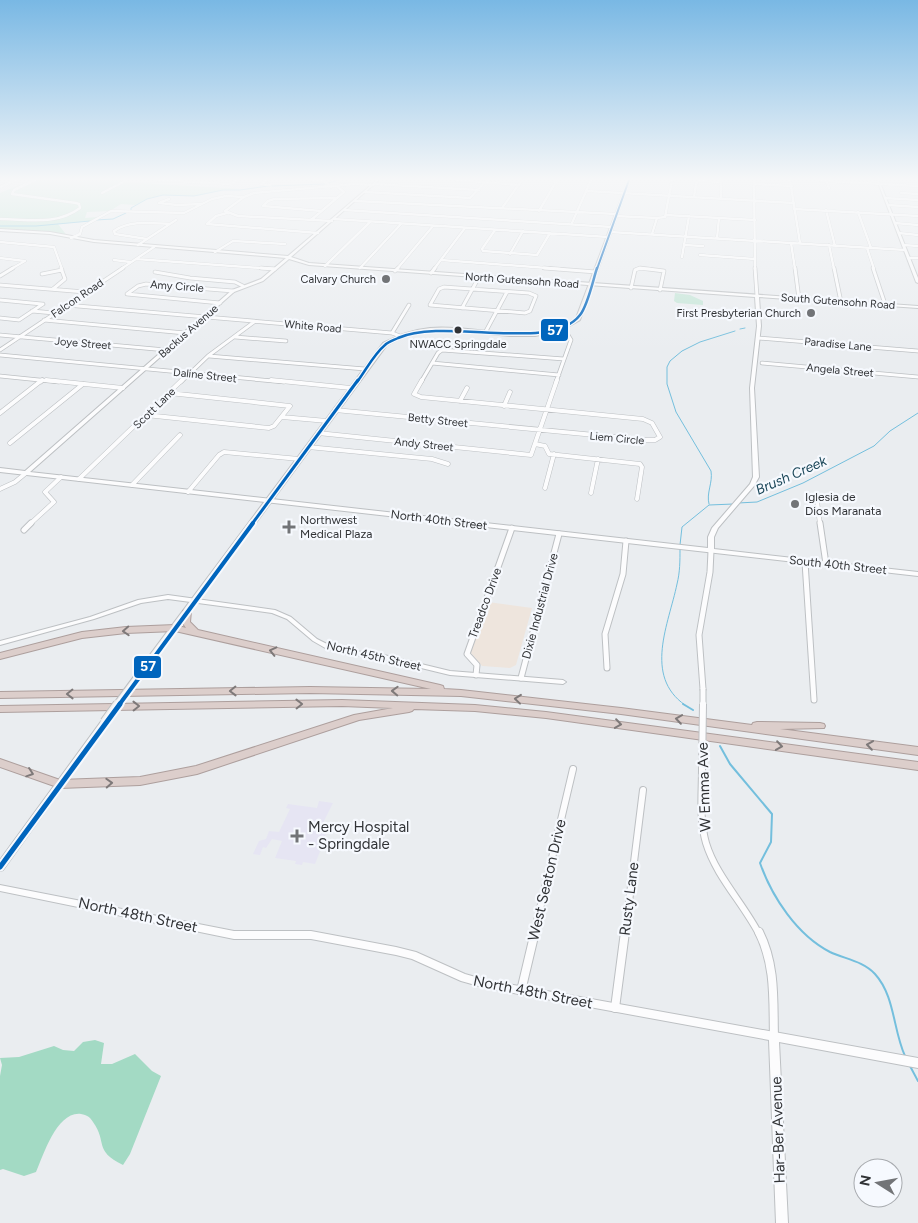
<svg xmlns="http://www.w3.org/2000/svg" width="918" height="1223" font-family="Figtree,sans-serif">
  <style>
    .industrial { fill: #eee5dd }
    .medical { fill: #e6e5f3 }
    .green { fill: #c6e6d8 }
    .forest { fill: #a3dac4 }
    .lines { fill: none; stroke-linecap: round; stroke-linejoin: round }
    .stream-far1 { stroke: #74bfdd; stroke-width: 1 }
    .stream { stroke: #74bfdd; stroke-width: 2 }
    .minor-far5-casing { stroke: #bdc0c3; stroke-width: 3 }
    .minor-far4-casing { stroke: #bdc0c3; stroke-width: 4.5 }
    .minor-far3-casing { stroke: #bdc0c3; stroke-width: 5 }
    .minor-far2-casing { stroke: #bdc0c3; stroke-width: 7 }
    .minor-far1-casing { stroke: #bdc0c3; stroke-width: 8 }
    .minor-casing { stroke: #bdc0c3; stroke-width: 10 }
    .tertiary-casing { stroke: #bdc0c3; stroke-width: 2 }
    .secondary-casing { stroke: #bdc0c3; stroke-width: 2 }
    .motorway-casing { stroke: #ad9f9d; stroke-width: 2 }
    .minor-far5 { stroke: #fcfcfd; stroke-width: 2.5 }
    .minor-far4 { stroke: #fcfcfd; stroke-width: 3 }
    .minor-far3 { stroke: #fcfcfd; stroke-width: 4 }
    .minor-far2 { stroke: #fcfcfd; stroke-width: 5 }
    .minor-far1 { stroke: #fcfcfd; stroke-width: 6 }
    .minor { stroke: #fcfcfd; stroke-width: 8 }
    .tertiary { fill: #fcfcfd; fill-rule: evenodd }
    .secondary { fill: #f2efed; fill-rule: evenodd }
    .motorway { fill: #dccecb; fill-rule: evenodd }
    .minor-bridge-far1-casing { stroke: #bdc0c3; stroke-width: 7; stroke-linecap: butt }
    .minor-bridge-casing { stroke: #bdc0c3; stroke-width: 8; stroke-linecap: butt }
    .secondary-bridge-far1-casing { stroke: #bdc0c3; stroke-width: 9; stroke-linecap: butt }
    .secondary-bridge-casing { stroke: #bdc0c3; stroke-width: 11; stroke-linecap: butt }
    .minor-bridge-far1 { stroke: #fcfcfd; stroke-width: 5 }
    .minor-bridge { stroke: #fcfcfd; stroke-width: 6 }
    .secondary-bridge-far1 { stroke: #f2efed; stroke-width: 7 }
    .secondary-bridge { stroke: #f2efed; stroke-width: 9 }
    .bus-1-far4-casing { stroke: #f6f9fe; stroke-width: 4 }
    .bus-1-far3-casing { stroke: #f6f9fe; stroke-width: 5 }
    .bus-1-far2-casing { stroke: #f6f9fe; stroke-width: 6 }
    .bus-1-far1-casing { stroke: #f6f9fe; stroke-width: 8 }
    .bus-1-casing { stroke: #f6f9fe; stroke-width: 9 }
    .bus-1-far4 { stroke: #0065bd; stroke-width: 2 }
    .bus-1-far3 { stroke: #0065bd; stroke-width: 2.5 }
    .bus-1-far2 { stroke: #0065bd; stroke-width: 3 }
    .bus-1-far1 { stroke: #0065bd; stroke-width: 4 }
    .bus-1 { stroke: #0065bd; stroke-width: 5 }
    .oneway { stroke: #7e7979 }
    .poi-dot { fill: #727477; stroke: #f6f9fe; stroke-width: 2 }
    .bus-dot { fill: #313336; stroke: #f6f9fe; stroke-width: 2 }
    .labels { text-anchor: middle; stroke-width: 4.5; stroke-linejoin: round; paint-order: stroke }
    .far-poi-label { font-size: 11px; fill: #313336; stroke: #f6f9fe; text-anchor: end }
    .far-street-label { font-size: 11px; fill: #313336; stroke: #f6f9fe }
    .bus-label { font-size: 11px; fill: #313336; stroke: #f6f9fe }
    .poi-label { font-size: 12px; fill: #313336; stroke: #f6f9fe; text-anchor: start }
    .street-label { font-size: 12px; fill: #313336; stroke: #f6f9fe }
    .water-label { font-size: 14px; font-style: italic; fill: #1a4658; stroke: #f6f9fe }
    .near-street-label { font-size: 15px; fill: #313336; stroke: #f6f9fe }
    .near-poi-label { font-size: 15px; fill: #313336; stroke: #f6f9fe; text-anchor: start }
    .line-badge { stroke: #f6f9fe; stroke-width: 2 }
    .badge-label { font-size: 14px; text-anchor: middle; font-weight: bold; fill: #fff }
  </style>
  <rect width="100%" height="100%" fill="#eaedf0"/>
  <path class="industrial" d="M488,602L532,608L516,665L510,668L482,666L470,652Z"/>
  <path class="medical" d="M319,801L333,803L321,827L329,829L321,843L323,844L315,864L303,862L302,865L295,864L296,861L275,858L282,841L272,839L266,848L263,847L260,855L253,854L259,841L266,839L269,831L279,832L290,809L286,808L288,804L317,808Z"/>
  <path class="green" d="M31,180H126L122,182L241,189L223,190L194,196L162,195L147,199L135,205L121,204L110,211L87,212L85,218L98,217L90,221L58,224L68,237L50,233L0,230V193Z
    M675,293L690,295L703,301V305L677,303L674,301Z"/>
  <path class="forest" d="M95,1040L104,1043L101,1064H112L135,1054L152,1071L161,1076L130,1154L123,1165C93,1150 108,1143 93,1122C90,1117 87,1115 81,1114C57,1111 44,1154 36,1172L24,1176L3,1169L0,1170V1076L2,1065L0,1058L19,1057L54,1046L63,1050L74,1051L83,1042Z"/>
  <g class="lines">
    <path class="stream-far1" d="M329,183L338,180
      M272,186L325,184
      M131,210V208L147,199L163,195L194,196L223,190H240L268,186
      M96,220L113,219L126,213
      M0,226H36L90,221
      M740,329L745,328
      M738,503L757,502L803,483L874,446L890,431L918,413
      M709,504C706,493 713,483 711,471L676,412L667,384V367L670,361L682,351L700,342L735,331
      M680,545L682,527L709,505L734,504
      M680,549C680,561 680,572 677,584C669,623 643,676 685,705"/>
    <path class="stream" d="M683,704L693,710
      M720,746L730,764L772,814L771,842L760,863C772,897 797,935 830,952C845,959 863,961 875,974C895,996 893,1030 905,1056
      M910,1066L918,1081"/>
    <g class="minor-far5-casing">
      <path id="minor-far5" d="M157,180L229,184L238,180
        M267,180L261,184L270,185
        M311,180L324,181L331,187
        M456,180L519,185
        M721,180V199
        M754,180L755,269
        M790,180L800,243
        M819,180L826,181L829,188
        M699,181L721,182
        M826,181L918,186
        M374,184L479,190
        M754,184L792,186
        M0,187L16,180
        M587,191L794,203
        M365,192L470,198L487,180
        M102,193L127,180
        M901,193L918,194
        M694,197L696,184L699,180
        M885,198L918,200
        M169,199L159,203L177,205L201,204
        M355,201L616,214
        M888,205L918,207
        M502,208L522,180
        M794,209L918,216
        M344,210L612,227
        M826,210L835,246
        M321,211L263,206L268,201L274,199L337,198
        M539,211L557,180
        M858,212L871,248
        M227,213L216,216L207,224L318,233
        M666,215L755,220
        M615,216L657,218
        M0,219C28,219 56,226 80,208L79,204L76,203L12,194L14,190L35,180
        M334,219L608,237
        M311,220L344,192L338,187
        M332,221L238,216L225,211L244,197L254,193L355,184L373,185
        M572,223L591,180
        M895,223L918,225
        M495,230L482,249L483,251L537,255L550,233
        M610,232L905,250
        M899,233L918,235
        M652,234L657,218L665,217L672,180
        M71,238L80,234L82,227L111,211L184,213L212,199L226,196L243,197
        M717,238L719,218
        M147,239L115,234L114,231C129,220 151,223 169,224
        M0,242L54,247L62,269
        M791,243L795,269
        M138,245L176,220
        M684,245L703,246
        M829,245L834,269
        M903,245L918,246
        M867,248L874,269
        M215,252L233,241L285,244
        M510,254L523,231
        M700,255L755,259
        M682,257L689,216
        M0,258L25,261
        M908,258H918
        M136,259L275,269
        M114,260L130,262
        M441,260L560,269
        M325,266L370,222
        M360,268L401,224
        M11,269L25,261
        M121,269L154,247
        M397,269L433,226
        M434,269L465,228
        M637,269H650"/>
    </g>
    <g class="minor-far4-casing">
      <path id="minor-far4" d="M261,268L275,269
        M544,268L596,272
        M755,268L757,296
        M795,268L799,299
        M834,268L841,302
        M873,268L885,304
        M395,271L398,268
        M155,272L190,278L235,282L243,286
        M431,273L435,268
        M42,274L62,270
        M0,276L13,268
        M0,285L85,292
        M444,287L529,293L536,296L530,311L525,313L430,305L439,289Z
        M631,288L635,270L640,268L664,271L660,290
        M53,289L65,279L61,268
        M0,300L42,304
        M220,303L127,294L138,286L146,284L233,291
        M66,305L392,333L400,336
        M462,308L479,277
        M32,311L54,313
        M0,318L19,320L43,304
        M44,320L185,333
        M486,331L507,292
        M392,333L409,305
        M0,335L166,350
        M235,337L286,341
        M758,338L918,351
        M0,350L123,268
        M0,355L284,382
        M209,356L365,369
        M432,363L559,375
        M762,363L918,377
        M0,376L59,382
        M41,382L43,380
        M181,382L208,356L254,322
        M421,382L438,353L442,350L564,359
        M556,382L571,340L568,335L559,329"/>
    </g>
    <g class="minor-far3-casing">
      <path id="minor-far3" d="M46,380L123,388
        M271,380L351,388
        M460,401L467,388
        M504,406L510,392
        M335,410L647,440H655L660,437L652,423L643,419L421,397L414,394L422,380
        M0,413L42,380
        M146,415L269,428L274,426L290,406L169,393
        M282,417L327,421
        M318,433L531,455L557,380
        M10,443L83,384
        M535,444L545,446L549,454L640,464L642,467L637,499
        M308,447L432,459L448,464
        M79,479L182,380
        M132,485L180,435
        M545,488L554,454
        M0,489L15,482L26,473
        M188,492L219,455L224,452L299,459
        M591,493L598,459
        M817,501L820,524
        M30,524L54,502L45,492L61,477"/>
    </g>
    <g class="minor-far2-casing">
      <path id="minor-far2" d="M820,523L826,564
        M24,530L31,523
        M805,562L814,700
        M607,668L605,634L623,574L626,541
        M476,675L477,665L467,654L512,528
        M521,678L559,534
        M703,689L699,635L710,572L711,551"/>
    </g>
    <g class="minor-far1-casing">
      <path id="minor-far1" d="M702,769C702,793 699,819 706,843C716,876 743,903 759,934
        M534,934L573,769
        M625,934L643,790"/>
    </g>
    <g class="minor-casing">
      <path id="minor" d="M759,932C776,966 773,1001 774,1037
        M521,991L535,932
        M615,1008L625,932"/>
    </g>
    <g class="tertiary-casing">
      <path id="tertiary" d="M377,180H379L291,257L309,263L918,306V308L759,297L761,326L754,388L759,477L754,486L718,528L714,537V549L918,572V576L0,472V468L25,471L232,290L261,279L286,258L94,242L50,234L0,231V229L50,232L94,240L288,256ZM289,259L309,265L755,297L757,326L750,388L753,477L750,484L712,528L708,537V548L30,472L234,292L263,281Z
        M877,180H879L918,278V283L916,282Z
        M168,595L275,610L291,617L317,639L329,645L348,650L384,655L450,671L563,680L566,682L563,684L450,675L384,659L348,654L327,649L313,641L287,619L272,613L168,599L141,603L94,619L0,645V641L90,617L138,600Z
        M0,885L234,931H311L396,947L416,952L465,974L486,980L918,1058V1068L779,1042L788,1223H776L769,1040L486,988L461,981L412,959L396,955L311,939H234L0,891Z"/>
    </g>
    <g class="secondary-casing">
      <path id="secondary" d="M628,180H630L580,320L560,331L535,336H510L457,331H431L408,334L387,345L140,680H134L133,678L134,676L383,343C400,335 411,330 430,328C471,324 516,342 556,329C563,327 570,322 576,318Z
        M105,719L108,720L109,722L108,724L3,870L0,871V860L102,720Z"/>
    </g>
    <g class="motorway-casing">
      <path id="motorway" d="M187,608L191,611L190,622L198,630L440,685L443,686L444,689L461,690L621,708L752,725L753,723L757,722L820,723L824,724L825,726L824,728L780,729L918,747V755L621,714L461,696L310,693L0,698V692L310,687L431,689L175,631L126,633L82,638L0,659V653L82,632L126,627L175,625L186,628L182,622L183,611Z
        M342,700L475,705L546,712L918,762V770L546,718L475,711L414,709L412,711L409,712L359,720L197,774L140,785L60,788L0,767V759L60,780L140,777L196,766L354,715L393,708L342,706L0,712V706Z"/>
    </g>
    <use href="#minor-far5" class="minor-far5"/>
    <use href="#minor-far4" class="minor-far4"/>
    <use href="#minor-far3" class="minor-far3"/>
    <use href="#minor-far2" class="minor-far2"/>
    <use href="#minor-far1" class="minor-far1"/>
    <use href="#minor" class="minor"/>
    <use href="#tertiary" class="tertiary"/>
    <use href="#secondary" class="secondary"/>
    <use href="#motorway" class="motorway"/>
    <g class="minor-bridge-far1-casing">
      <path id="minor-bridge-far1" d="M703,705V689"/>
    </g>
    <g class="minor-bridge-casing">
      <path id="minor-bridge" d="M702,769L703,704"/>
    </g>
    <g class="secondary-bridge-far1-casing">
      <path id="secondary-bridge-far1" d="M117,705L137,678"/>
    </g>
    <g class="secondary-bridge-casing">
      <path id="secondary-bridge" d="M105,722L118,704"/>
    </g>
    <use href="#minor-bridge-far1" class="minor-bridge-far1"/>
    <use href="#minor-bridge" class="minor-bridge"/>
    <use href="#secondary-bridge-far1" class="secondary-bridge-far1"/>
    <use href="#secondary-bridge" class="secondary-bridge"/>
    <g class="bus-1-far4-casing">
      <path id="bus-1-far4" d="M597,269L629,180"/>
    </g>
    <g class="bus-1-far3-casing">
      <path id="bus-1-far3" d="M357,382C366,370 374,354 385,345C388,342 394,340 398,338C445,317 551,353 580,315C588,305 593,280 597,268"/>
    </g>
    <g class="bus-1-far2-casing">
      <path id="bus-1-far2" d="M252,524L358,380"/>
    </g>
    <g class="bus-1-far1-casing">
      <path id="bus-1-far1" d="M119,705L253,523"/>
    </g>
    <g class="bus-1-casing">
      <path id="bus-1" d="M0,867L120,704"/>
    </g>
    <use href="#bus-1-far4" class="bus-1-far4"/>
    <use href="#bus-1-far3" class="bus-1-far3"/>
    <use href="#bus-1-far2" class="bus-1-far2"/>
    <use href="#bus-1-far1" class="bus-1-far1"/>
    <use href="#bus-1" class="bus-1"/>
  </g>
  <defs><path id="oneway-chevron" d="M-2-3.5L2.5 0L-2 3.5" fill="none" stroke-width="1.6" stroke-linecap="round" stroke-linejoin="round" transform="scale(1.25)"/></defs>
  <g class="oneway">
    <use href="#oneway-chevron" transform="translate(126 631) rotate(177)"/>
    <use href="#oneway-chevron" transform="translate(273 651) rotate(-167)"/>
    <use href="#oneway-chevron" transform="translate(233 691) rotate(179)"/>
    <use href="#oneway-chevron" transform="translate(395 691) rotate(-178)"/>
    <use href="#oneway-chevron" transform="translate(70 694) rotate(179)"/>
    <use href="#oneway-chevron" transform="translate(518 699) rotate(-174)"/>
    <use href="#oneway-chevron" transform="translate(299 704) rotate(-1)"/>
    <use href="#oneway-chevron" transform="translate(136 706) rotate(-1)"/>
    <use href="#oneway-chevron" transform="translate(679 719) rotate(-172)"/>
    <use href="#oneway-chevron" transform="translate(618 724) rotate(8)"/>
    <use href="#oneway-chevron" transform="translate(870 745) rotate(-172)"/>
    <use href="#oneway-chevron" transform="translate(779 746) rotate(8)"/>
    <use href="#oneway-chevron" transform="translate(30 773) rotate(19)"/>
    <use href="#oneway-chevron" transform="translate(109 783) rotate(-3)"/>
  </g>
  <linearGradient id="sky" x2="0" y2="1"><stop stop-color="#79b8e4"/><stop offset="0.51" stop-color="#f6f7f8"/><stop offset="1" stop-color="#f6f7f8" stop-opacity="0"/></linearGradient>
  <rect width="918" height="351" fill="url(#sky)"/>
  <g class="poi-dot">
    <circle cx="386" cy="279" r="5"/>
    <circle cx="811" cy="313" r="5"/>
    <circle cx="795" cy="504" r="5"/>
    <path d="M286.5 519.5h5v5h5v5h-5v5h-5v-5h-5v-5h5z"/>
    <path d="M294.5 828.5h5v5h5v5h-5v5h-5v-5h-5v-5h5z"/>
  </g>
  <circle class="bus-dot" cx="458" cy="330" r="4.5"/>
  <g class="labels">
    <g class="far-poi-label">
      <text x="376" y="283">Calvary Church</text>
      <text x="801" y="317">First Presbyterian Church</text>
    </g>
    <g class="far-street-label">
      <text transform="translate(522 280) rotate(4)" y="4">North Gutensohn Road</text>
      <text transform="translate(177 286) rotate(4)" y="4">Amy Circle</text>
      <text transform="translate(77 298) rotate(-34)" y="4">Falcon Road</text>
      <text transform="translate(838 301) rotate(4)" y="4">South Gutensohn Road</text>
      <text transform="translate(313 326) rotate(5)" y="4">White Road</text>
      <text transform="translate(188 331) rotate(-41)" y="4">Backus Avenue</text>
      <text transform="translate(83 343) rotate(5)" y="4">Joye Street</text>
      <text transform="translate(838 344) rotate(5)" y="4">Paradise Lane</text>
      <text transform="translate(840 370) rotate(5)" y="4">Angela Street</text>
      <text transform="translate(205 375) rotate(6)" y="4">Daline Street</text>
      <text transform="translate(154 408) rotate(-44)" y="4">Scott Lane</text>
      <text transform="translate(438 420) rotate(6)" y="4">Betty Street</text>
      <text transform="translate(617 438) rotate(5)" y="4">Liem Circle</text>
      <text transform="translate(424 444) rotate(6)" y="4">Andy Street</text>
    </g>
    <g class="bus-label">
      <text x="458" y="348">NWACC Springdale</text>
    </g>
    <g class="poi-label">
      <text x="805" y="501">Iglesia de<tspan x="805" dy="14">Dios Maranata</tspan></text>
      <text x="300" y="524">Northwest<tspan x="300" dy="14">Medical Plaza</tspan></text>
    </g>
    <g class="street-label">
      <text transform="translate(439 520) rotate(7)" y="4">North 40th Street</text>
      <text transform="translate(838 565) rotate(6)" y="4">South 40th Street</text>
      <text transform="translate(485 603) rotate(-70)" y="4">Treadco Drive</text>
      <text transform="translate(540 606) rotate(-75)" y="4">Dixie Industrial Drive</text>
      <text transform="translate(374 656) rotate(13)" y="4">North 45th Street</text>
    </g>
    <g class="water-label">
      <text transform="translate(791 475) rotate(-24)" y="5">Brush Creek</text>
    </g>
    <g class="near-street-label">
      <text transform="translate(704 787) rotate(-92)" y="5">W Emma Ave</text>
      <text transform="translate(547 880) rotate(-77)" y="5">West Seaton Drive</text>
      <text transform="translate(629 899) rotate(-83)" y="5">Rusty Lane</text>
      <text transform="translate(138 915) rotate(12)" y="5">North 48th Street</text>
      <text transform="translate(533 992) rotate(11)" y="5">North 48th Street</text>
      <text transform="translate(778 1130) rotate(-92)" y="5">Har-Ber Avenue</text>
    </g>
    <g class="near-poi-label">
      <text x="308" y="832">Mercy Hospital<tspan x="308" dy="17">- Springdale</tspan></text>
    </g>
  </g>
  <g class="line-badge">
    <rect x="540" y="318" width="29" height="24" rx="5" fill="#0065bd"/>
    <rect x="133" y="655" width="29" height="24" rx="5" fill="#0065bd"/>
  </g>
  <g class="badge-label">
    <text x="555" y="335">57</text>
    <text x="148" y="671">57</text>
  </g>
  <g transform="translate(878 1183) rotate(281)"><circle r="24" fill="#f6f9fe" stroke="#a7aaae"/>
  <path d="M0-4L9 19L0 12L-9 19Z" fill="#727477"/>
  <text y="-8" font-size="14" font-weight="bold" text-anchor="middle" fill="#313336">N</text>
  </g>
</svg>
